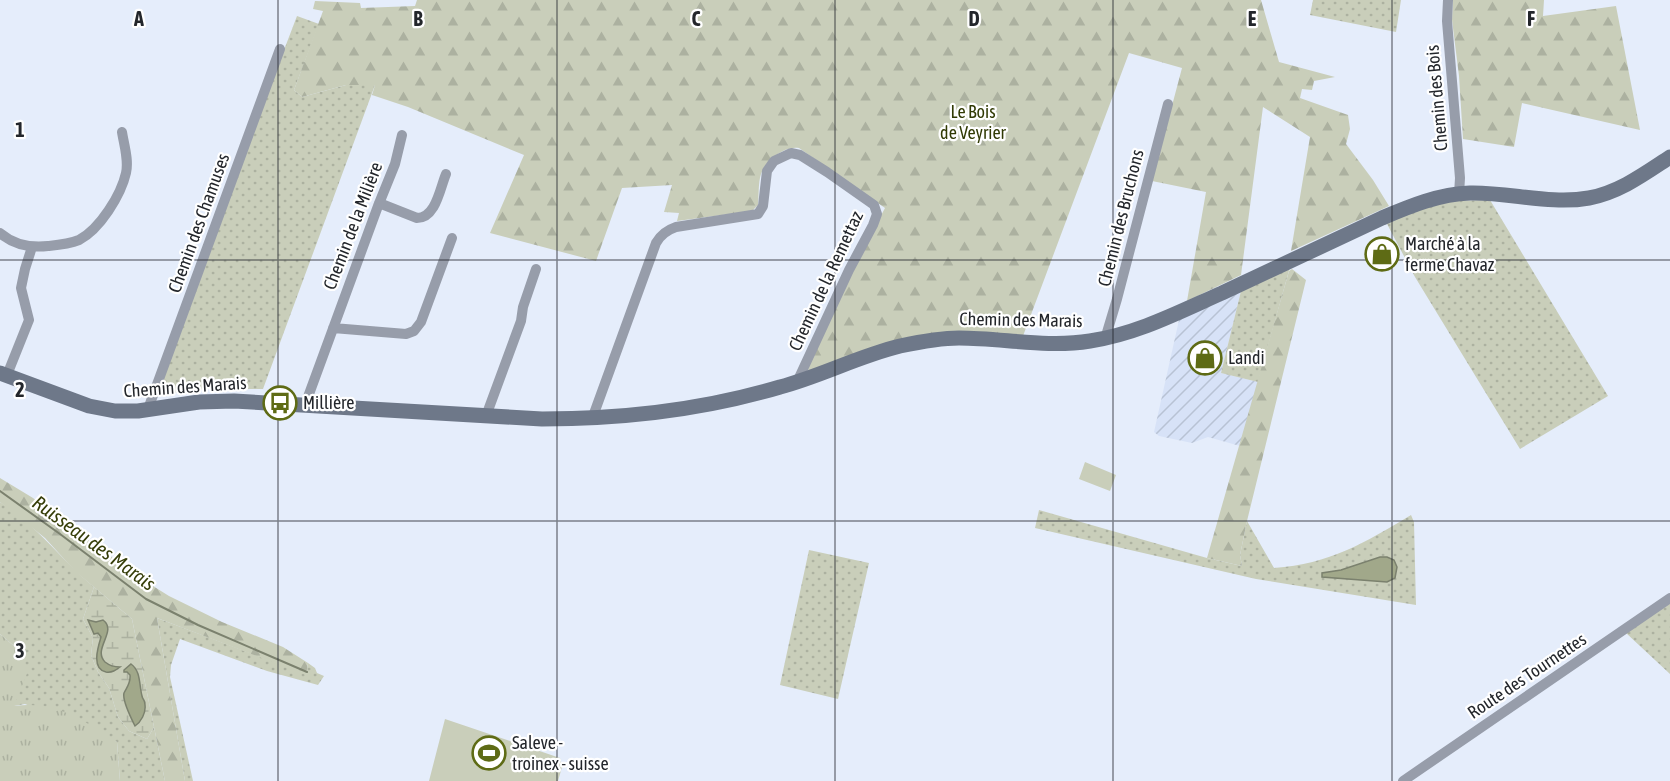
<svg xmlns="http://www.w3.org/2000/svg" width="1670" height="781" font-family="'Asap Condensed',sans-serif">
  <style>
    .industrial { fill: url(#industrial-furrows) }
    .grass { fill: url(#grass-dots) }
    .forest { fill: url(#forest-firs) }
    .wetland { fill: url(#wetland-marsh) }
    .park { fill: url(#park-tufts) }
    .pitch { fill: #c9ceba }
    .water { fill: #a1a88a; stroke: #7b816e; stroke-width: 1.5 }
    .lines { fill: none; stroke-linecap: round; stroke-linejoin: round }
    .stream { stroke: #7b816e; stroke-width: 2 }
    .street { stroke: #979daa; stroke-width: 10 }
    .secondary { stroke: #6e7889; stroke-width: 15 }
    .grid { fill: none; stroke: #23262b; stroke-width: 1.5; stroke-opacity: 0.55 }
    .labels { text-anchor: middle; stroke-width: 4.5; stroke-linejoin: round; paint-order: stroke }
    .street-label { font-size: 18px; fill: #23262b; stroke: #fff }
    .park-label { font-size: 18px; fill: #313a04; stroke: #fff }
    .poi-label { font-size: 18px; fill: #23262b; stroke: #fff; text-anchor: start }
    .water-label { font-size: 20px; font-style: italic; fill: #363e09; stroke: #fff }
    .grid-label { font-size: 20px; text-anchor: middle; font-weight: bold; fill: #23262b; stroke: #fff; stroke-width: 4.5; stroke-linejoin: round; paint-order: stroke }
  </style>
  <defs>
    <pattern id="industrial-furrows" width="10" height="10" patternUnits="userSpaceOnUse" patternTransform="scale(1.5)"><rect width="10" height="10" fill="#d7e2f7"/><path d="M-1 1l2-2M0 10L10 0M9 11l2-2" fill="none" stroke="#b8c2d4"/></pattern>
    <pattern id="grass-dots" width="8" height="8" patternUnits="userSpaceOnUse" patternTransform="scale(1.5)"><rect width="8" height="8" fill="#c9ceba"/><path d="M2 2h.1M6 6h.1" fill="none" stroke="#acb1a0" stroke-width="1.8" stroke-linecap="round"/></pattern>
    <pattern id="forest-firs" width="22" height="20" patternUnits="userSpaceOnUse" patternTransform="scale(1.5)"><rect width="22" height="20" fill="#c9ceba"/><path d="M5 1l3.5 6h-7zM16 11l3.5 6h-7z" fill="#acb1a0"/></pattern>
    <pattern id="wetland-marsh" width="20" height="14" patternUnits="userSpaceOnUse" patternTransform="scale(1.5)"><rect width="20" height="14" fill="#c9ceba"/><path d="M1 5h8M5 5V1M11 12h8M15 12V8" fill="none" stroke="#acb1a0"/></pattern>
    <pattern id="park-tufts" width="24" height="20" patternUnits="userSpaceOnUse" patternTransform="scale(1.5)"><rect width="24" height="20" fill="#c9ceba"/><path d="M3 7l-1-3M5 7V3M7 7l1-3M15 17l-1-3M17 17v-4M19 17l1-3" fill="none" stroke="#acb1a0"/></pattern>
  </defs>
  <rect width="100%" height="100%" fill="#e5edfb"/>
  <path class="industrial" d="M1241,291L1221,373L1258,382L1240,446L1208,437L1192,443L1159,436L1154,432L1179,320Z"/>
  <path class="grass" d="M1313,0H1401L1396,32L1310,15Z
    M297,16L319,24L294,90L302,97L346,85H375L263,389H208L154,395L174,338Z
    M1490,200L1608,396L1520,449L1415,277L1386,222L1441,201Z
    M1290,267L1258,382L1221,373L1241,291Z
    M0,502C36,524 61,560 94,587L83,619L93,638L91,655L98,672L109,688L118,717L129,731L147,739L154,727L165,781H120L117,742L25,704L14,706V646L0,634Z
    M1039,510L1207,558L1242,566L1240,555L1247,521L1274,568C1330,564 1364,543 1411,515L1414,522L1416,605L1256,579L1035,528Z
    M809,550L869,563L838,699L780,685Z
    M1670,602V674L1626,633Z
    M157,618L306,674L308,663L315,668L317,673L324,676L318,685L267,671L180,639L171,665L170,677L193,781H185Z"/>
  <path class="forest" d="M417,0H1261L1279,62L1335,77L1314,81L1312,90L1302,89L1300,98L1348,115L1350,129L1346,144L1373,180L1389,206L1291,251L1310,137L1263,107L1241,275L1187,301L1206,192L1152,181L1182,68L1129,53L1023,336L966,331L808,371L809,360L851,272L885,208L799,148C785,145 765,161 761,174C758,183 759,196 758,205L752,211L677,221L679,213L664,212L672,185L622,188L596,261L490,233L524,155L408,107L372,95L375,85H346L302,97L294,90L323,11L313,9L315,1L360,3L361,8L415,6Z
    M1453,0H1544L1543,16L1616,6L1640,130L1522,103L1514,147L1463,139L1459,76L1452,20Z
    M1292,269L1306,280L1247,521L1240,555L1242,566L1207,558L1289,271Z
    M0,478L33,498L137,576L169,596L222,622L283,647L308,663L306,675L157,618L185,781H165L132,619L76,572L45,538L0,502Z"/>
  <path class="wetland" d="M94,587L132,619L154,727L147,739L129,731L118,717L109,688L98,672L91,655L93,638L83,619Z"/>
  <path class="park" d="M0,634L14,646L15,657L28,671L14,706C55,700 85,721 117,742L120,781H0Z"/>
  <path class="pitch" d="M1085,462L1116,475L1110,491L1079,479Z
    M445,719L560,758L562,767L558,781H429Z"/>
  <path class="water" d="M1380,557H1387L1394,560L1397,567L1395,578L1387,582L1322,577V573L1341,570Z
    M88,620L96,622L103,620C118,631 92,649 105,662C110,666 114,667 120,667C116,670 112,673 106,672C91,669 98,647 101,637L98,633L94,634Z
    M131,664C141,671 139,685 142,696C143,701 145,699 145,705C146,713 141,722 135,726C132,720 122,700 124,693C127,687 131,683 130,675L127,672H124V670Z"/>
  <g class="lines">
    <path class="stream" d="M0,491L60,534L146,599L198,625L307,672"/>
    <path class="street" d="M1448,0L1447,21L1460,178L1459,194
      M379,203L417,218C436,218 440,188 446,174
      M0,233C13,244 30,248 48,246C58,245 69,244 79,240C100,229 121,195 126,173C129,160 124,145 122,132
      M333,328L406,334L414,331L421,322L452,238
      M1105,339L1117,299L1168,104
      M7,375L29,320L21,288L25,269L32,247
      M305,405L378,206L395,164L402,135
      M148,409L280,49
      M486,416L521,321L523,307L536,269
      M592,419L656,243C661,234 667,230 676,227L758,214L763,206L767,171L774,161L791,153L800,155L827,172L874,205L877,214L873,225L849,270L797,382
      M1403,781L1670,598"/>
    <path class="secondary" d="M0,373L89,406L115,411H138L199,402L234,401L542,419C623,419 703,410 780,387C821,376 859,356 900,346C919,342 939,338 959,338C1003,338 1046,348 1090,341C1137,334 1179,312 1222,293C1275,268 1329,243 1382,218C1410,206 1439,194 1470,193C1509,192 1550,205 1589,198C1620,192 1644,174 1670,157"/>
  </g>
  <path class="grid" d="M278,0V781M557,0V781M835,0V781M1113,0V781M1392,0V781M0,260H1670M0,521H1670"/>
  <defs>
    <g id="shop-ring" transform="scale(1.725)"><circle r="9.5" fill="#fff" stroke="#5e6b15" stroke-width="1.5"/><path d="M-5-2.5h2.3a2.7 3.5 0 0 1 5.4 0H5L5.5 6h-11ZM-1.5-2.5h3a1.5 2.3 0 0 0-3 0Z" fill="#5e6b15"/></g>
    <g id="bus-ring" transform="scale(1.725)"><circle r="9.5" fill="#fff" stroke="#5e6b15" stroke-width="1.5"/><path d="M-5-6H5V4H4V6H2V4H-2V6H-4V4H-5ZM-3.5-4V0h7V-4ZM-3.5 1.2v1.5H-2V1.2ZM2 1.2v1.5H3.5V1.2Z" fill="#5e6b15"/></g>
    <g id="stadium-ring" transform="scale(1.725)"><circle r="9.5" fill="#fff" stroke="#5e6b15" stroke-width="1.5"/><path d="M0-5a6.5 5 0 1 0 0 10a6.5 5 0 1 0 0-10ZM-3.5-1.8h7v3.6h-7Z" fill="#5e6b15"/></g>
  </defs>
  <g fill-rule="evenodd">
    <use href="#shop-ring" x="1382" y="254"/>
    <use href="#shop-ring" x="1205" y="358"/>
    <use href="#bus-ring" x="280" y="403"/>
    <use href="#stadium-ring" x="489" y="753"/>
  </g>
  <g class="labels">
    <g class="street-label">
      <text transform="translate(1437 98) rotate(-95)" y="6">Chemin des Bois</text>
      <text transform="translate(1121 218) rotate(-76)" y="6">Chemin des Bruchons</text>
      <text transform="translate(199 223) rotate(-70)" y="6">Chemin des Chamuses</text>
      <text transform="translate(353 226) rotate(-69)" y="6">Chemin de la Milière</text>
      <text transform="translate(826 281) rotate(-65)" y="6">Chemin de la Remettaz</text>
      <text transform="translate(1021 320) rotate(1)" y="6">Chemin des Marais</text>
      <text transform="translate(185 387) rotate(-4)" y="6">Chemin des Marais</text>
      <text transform="translate(1527 676) rotate(-34)" y="6">Route des Tournettes</text>
    </g>
    <g class="park-label">
      <text x="973" y="118">Le Bois<tspan x="973" dy="21">de Veyrier</tspan></text>
    </g>
    <g class="poi-label">
      <text x="1405" y="250">Marché à la<tspan x="1405" dy="21">ferme Chavaz</tspan></text>
      <text x="1228" y="364">Landi</text>
      <text x="303" y="409">Millière</text>
      <text x="512" y="749">Saleve -<tspan x="512" dy="21">troinex - suisse</tspan></text>
    </g>
    <g class="water-label">
      <text transform="translate(94 543) rotate(36)" y="7">Ruisseau des Marais</text>
    </g>
  </g>
  <g class="grid-label">
    <text x="139" y="26">A</text>
    <text x="418" y="26">B</text>
    <text x="696" y="26">C</text>
    <text x="974" y="26">D</text>
    <text x="1252" y="26">E</text>
    <text x="1531" y="26">F</text>
    <text x="20" y="137">1</text>
    <text x="20" y="397">2</text>
    <text x="20" y="658">3</text>
  </g>
</svg>
